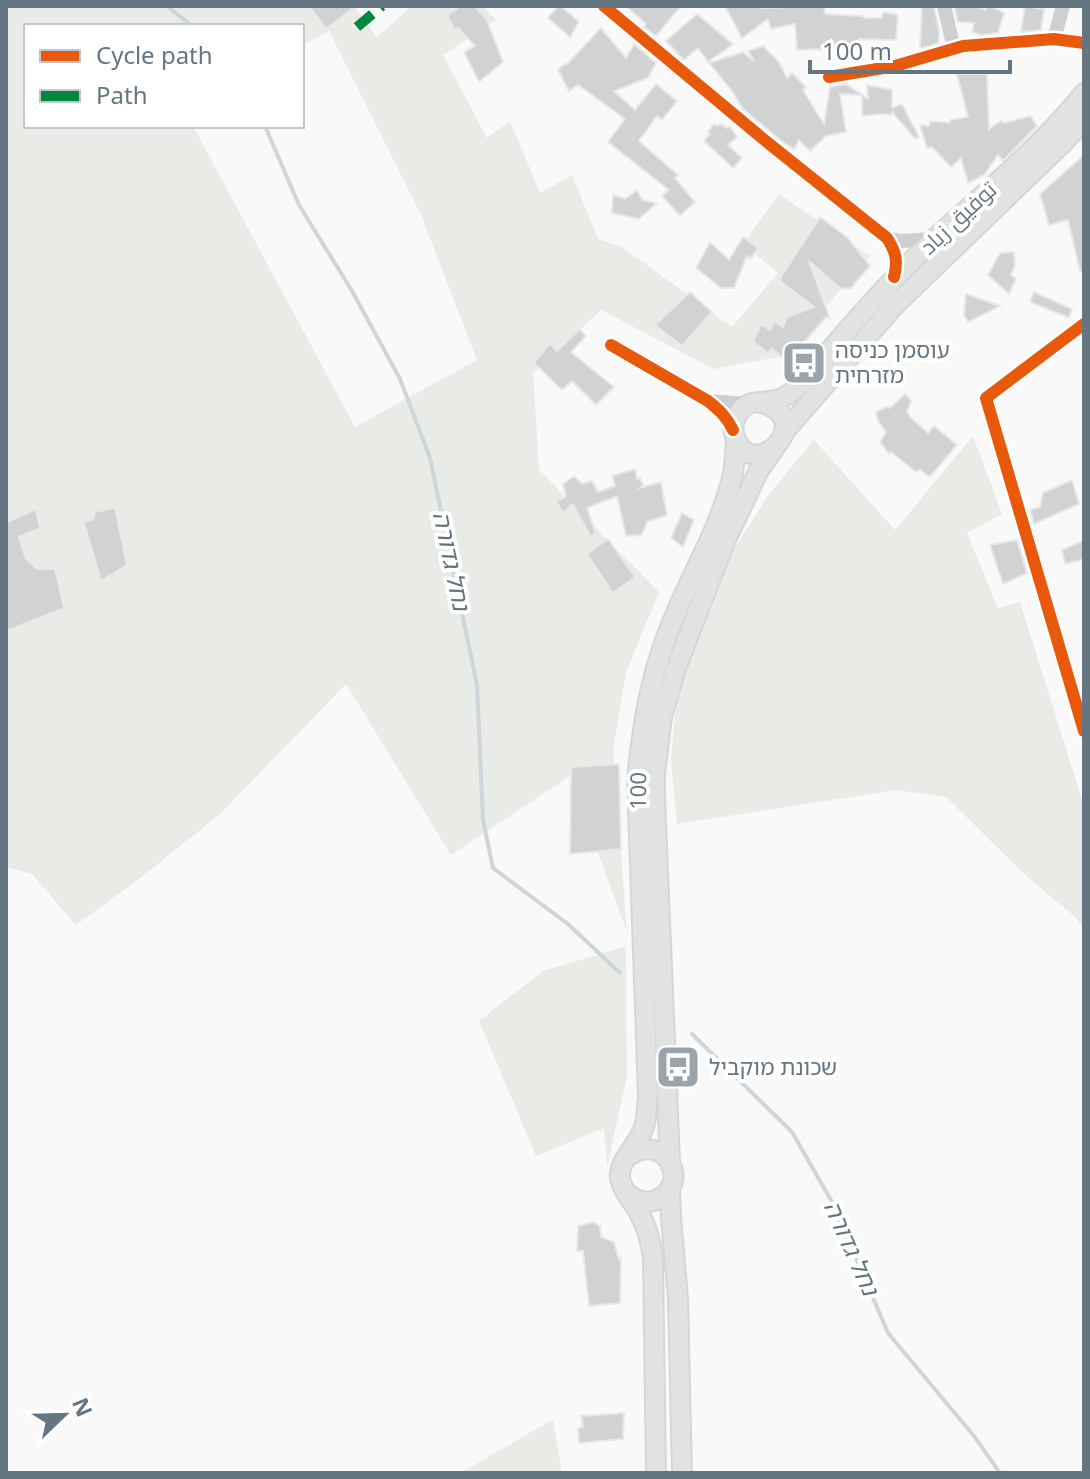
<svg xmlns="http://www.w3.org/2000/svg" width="1090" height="1479" font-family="'Noto Sans',Cairo,'Noto Sans Hebrew',sans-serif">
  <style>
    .green { fill: #e8ebe6; fill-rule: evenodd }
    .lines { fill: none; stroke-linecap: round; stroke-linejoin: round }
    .stream { stroke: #ced6d9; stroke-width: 4 }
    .building { fill: #d0d2d3; stroke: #e8e8e8; stroke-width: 2 }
    .major-casing { stroke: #d5d6d7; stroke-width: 22 }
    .minor { stroke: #cecfd0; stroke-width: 14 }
    .major { stroke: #e1e2e2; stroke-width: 18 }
    .quiet { stroke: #00873e; stroke-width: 10; stroke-dasharray: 20 10; stroke-linecap: butt }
    .cycleway-casing { stroke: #fff; stroke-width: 17 }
    .cycleway { stroke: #e8590c; stroke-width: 12 }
    .labels { text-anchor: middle; stroke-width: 8; stroke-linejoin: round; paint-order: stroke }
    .street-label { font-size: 22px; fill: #657683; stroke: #fff }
    .poi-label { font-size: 22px; fill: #657683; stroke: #fff; text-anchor: start }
    .water-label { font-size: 24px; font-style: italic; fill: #60757c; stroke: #fff }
  </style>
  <rect width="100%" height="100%" fill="#f9f9f9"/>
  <path class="green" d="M6,6H354L377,37L412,6H483L496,20L443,55L487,138L510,121L540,193L572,175L598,239L622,247L732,327L778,273L743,244L779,194L870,256L783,356L714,369L601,310L533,373L539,470L659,592L626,672L613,751L627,932L570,776L451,855L346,684L219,815L139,879L76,925L32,874L6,867ZM26,26H302V45L329,31L421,215L477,360L355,427L193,126H26Z
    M973,436L1002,514L967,533L998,608L1020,602L1084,806V930L1075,917L1024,874L946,797L896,790L677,824L671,760L678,682L698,606L769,494L814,440L895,530Z
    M626,946L627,1076L607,1168L604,1128L536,1156L479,1021L543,971Z
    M553,1419L562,1473H461Z"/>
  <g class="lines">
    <path class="stream" d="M167,6L192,26
      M265,126L299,205L352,291L400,379L430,458L477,685L483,820L493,868L568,924L620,973
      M692,1034L792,1132L832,1202L888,1333L974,1436L1000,1473"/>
  </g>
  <path class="building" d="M309,6H356L326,29Z
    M461,6H475L487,21L503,62L479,82L464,52L475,46L458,28L454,29L447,15Z
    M558,6H561L579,22L570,37L548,18Z
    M626,6H681L656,36L644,27L646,24Z
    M725,6H758L759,8L824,6L825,14L863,16L864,18H881L884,12L898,15L896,40L859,39V43L853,44V46L829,43L830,49L797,50L795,24L771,29L768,19L742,38Z
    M922,6H934L939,30V43L922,48L920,47Z
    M954,6H974L986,10L987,6H991L1004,13L998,33L981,35L972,32L974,23L958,22Z
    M1025,6L1044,9L1041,30L1021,32Z
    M697,14L733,44L708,62L698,48L684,60L666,41Z
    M601,28L626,58L634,44L656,63L648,78L614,91L635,110L656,84L677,101L662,120L657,116L639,141L678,175L675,178L695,202L680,216L662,196L669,190L608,142L625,119L578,85L569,91L558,70L563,65L567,64Z
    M763,46L779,62L787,78L792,73L806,87L803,90L824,124L830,87L846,84L868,99L867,85L892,90V108L902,104L919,137L915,139L892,112L891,115L882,114L862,116V95L840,94L846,132L826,136L810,151L799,140L794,149L784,143L743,109L732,91L709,63L743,52L754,61L748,51Z
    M957,74H987L989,129L1001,121L1004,123L1031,116L1037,126L1003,161L998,155L984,175L968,183L961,158L951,167L932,147L927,148L920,125L929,126L930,121L950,123V120L968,117Z
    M714,124L717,126L722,124L726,128L730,127L737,137L728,145L742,158L733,168L704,141L710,134L708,132Z
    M1084,155V271H1080L1068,220L1049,225L1040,194Z
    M637,190L642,200L657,203L639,219L612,213L613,195L625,199Z
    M820,217L847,237L870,266L851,288L841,289L809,261L830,319L826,317L787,362L772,348L768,353L753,342L761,324L770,330L774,322L783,327L787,317L814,307L779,280Z
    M743,237L758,248L750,259L747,256L734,288H721L696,268L710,242L729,260Z
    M1014,252L1015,265L1011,275L1016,279L1009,294L988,275L1000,253Z
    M690,292L712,312L682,346L655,325Z
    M1034,292L1072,309L1069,318L1030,302Z
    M966,294L1000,306L968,322L964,315Z
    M580,329L586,336L571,352L614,387L596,405L572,381L562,390L534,363L550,343L557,351Z
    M905,394L911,401L907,411L910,417L928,433L934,426L957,445L930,477L920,470L916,472L891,452L889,454L880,442L886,432L878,421L876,412L886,407L890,408Z
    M635,469L637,479L640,478L643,485L640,488L661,482L667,515L647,522L642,535L626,536L617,496L587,508L596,534L590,536L573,504L563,513L556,501L566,497L563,484L574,476L582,484L592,481L598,492L615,486L612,476Z
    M1072,480L1079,504L1034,524L1030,510L1040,507L1043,493Z
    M115,508L127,565L101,581L84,522L94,519L95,512Z
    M36,509L40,528L19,537L26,559L37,569H55L64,608L6,631V523Z
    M682,513L694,520L683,547L671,538Z
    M608,539L635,577L613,593L587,554Z
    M1017,540L1027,573L1003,584L990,545Z
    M1084,540V559L1065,564L1062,550Z
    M619,764L621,849L570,854L571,767Z
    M593,1222L600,1226L601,1237L614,1242L619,1260L621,1259L620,1303L589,1306L583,1251H577L578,1226Z
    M624,1413L623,1439L579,1443L578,1428L583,1427L581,1416Z"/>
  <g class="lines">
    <g class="major-casing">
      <path id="major" d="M761,403C820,419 753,486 735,437C730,423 738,407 752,403C762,401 772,402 782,398C792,393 802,384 810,375C848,327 888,283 932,241C984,193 1040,148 1084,93
        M784,432L895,305L1063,143L1084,120
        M670,1162L655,798V774L662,717L676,668L725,542L759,470L774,449
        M670,1189L671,1217L678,1299L682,1473
        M628,1194C637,1201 647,1205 658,1199C692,1182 664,1131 629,1156
        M656,1473L653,1259C651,1241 647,1226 638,1211C632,1201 622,1190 620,1178C618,1160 639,1144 644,1127C647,1117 647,1106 648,1096L637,779C642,729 649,682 667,635C686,583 717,535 731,482C735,468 735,454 736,439"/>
    </g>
    <path class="minor" d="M604,6L762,138L887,238C896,252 898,261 894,277
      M944,6L954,49
      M1054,39L1063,6
      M829,77L895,66L963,46L1054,39L1084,43
      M887,238L902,241L934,239
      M1084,324L986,398L1084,731
      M611,345L708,401C719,410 727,417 733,430
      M708,401L749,404"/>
    <use href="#major" class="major"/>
    <path class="quiet" d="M357,27L382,6"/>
    <g class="cycleway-casing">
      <path id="cycleway" d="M604,6L762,138L887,238C896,252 898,261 894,277
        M829,77L895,66L963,46L1054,39L1084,43
        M1084,324L986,398L1084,731
        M611,345L708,401C719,410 727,417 733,430"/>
    </g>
    <use href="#cycleway" class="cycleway"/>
  </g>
  <defs>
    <g id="bus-square" transform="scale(2.3)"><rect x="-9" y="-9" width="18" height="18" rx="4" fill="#99a4ac" stroke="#fff"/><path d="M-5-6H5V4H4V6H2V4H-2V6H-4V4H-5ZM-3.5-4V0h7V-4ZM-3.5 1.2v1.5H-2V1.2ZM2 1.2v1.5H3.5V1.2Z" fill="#fff"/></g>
  </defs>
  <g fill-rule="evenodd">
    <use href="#bus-square" x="804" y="363"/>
    <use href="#bus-square" x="678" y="1067"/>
  </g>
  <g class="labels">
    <g class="street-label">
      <text transform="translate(958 218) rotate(-43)" y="8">توفيق زياد</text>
      <text transform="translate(638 791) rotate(-89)" y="8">100</text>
    </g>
    <g class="poi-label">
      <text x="835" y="358">עוסמן כניסה<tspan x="835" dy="25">מזרחית</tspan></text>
      <text x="709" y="1075">שכונת מוקביל</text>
    </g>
    <g class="water-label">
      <text transform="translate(451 561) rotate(78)" y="8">נחל גדורה</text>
      <text transform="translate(851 1248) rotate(66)" y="8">נחל גדורה</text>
    </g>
  </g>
  <rect width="1090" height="1479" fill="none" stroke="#657683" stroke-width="16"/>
  <rect x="24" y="24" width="280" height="104" fill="#ffffff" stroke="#c1c8cd" stroke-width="2"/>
  <rect x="40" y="50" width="40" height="12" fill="#e8590c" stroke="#c1c8cd" stroke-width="2"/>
  <text x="96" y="64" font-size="24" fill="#657683">Cycle path</text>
  <rect x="40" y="90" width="40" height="12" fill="#00873e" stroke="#c1c8cd" stroke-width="2"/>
  <text x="96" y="104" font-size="24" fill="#657683">Path</text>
  <g transform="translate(64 1415) rotate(67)" stroke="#ffffff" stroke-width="6" paint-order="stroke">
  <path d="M0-6L14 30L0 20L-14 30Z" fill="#657683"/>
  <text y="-12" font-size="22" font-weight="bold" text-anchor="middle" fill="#657683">N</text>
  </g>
  <path d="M810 60v12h200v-12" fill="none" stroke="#657683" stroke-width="4"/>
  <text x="822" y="60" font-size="24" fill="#657683" stroke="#ffffff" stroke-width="6" paint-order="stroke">100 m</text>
</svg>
